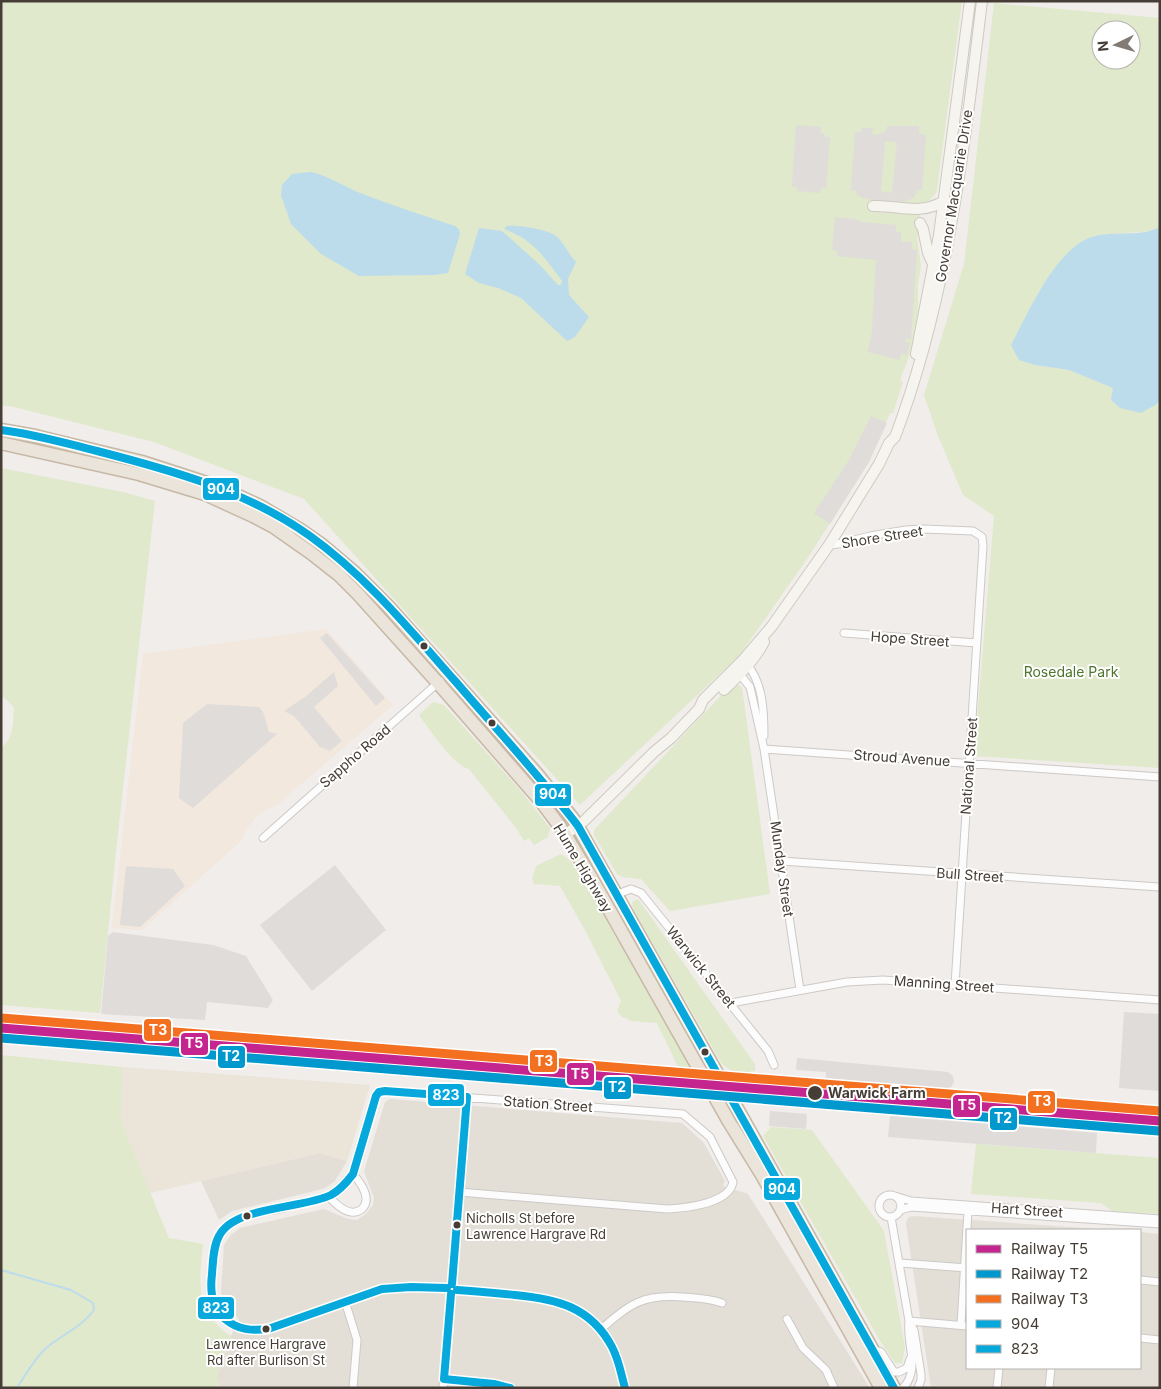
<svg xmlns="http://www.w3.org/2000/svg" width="1161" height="1389" font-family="Inter,sans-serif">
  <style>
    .residential { fill: #e3dfd7 }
    .commercial { fill: #f2e8dd }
    .education { fill: #eae4d9 }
    .green { fill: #e0e9cb; fill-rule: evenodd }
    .parking { fill: #dfdcda; fill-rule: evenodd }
    .water { fill: #bcdcec }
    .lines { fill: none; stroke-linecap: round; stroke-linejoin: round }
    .stream { stroke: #bcdcec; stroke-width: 2 }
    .street-casing { stroke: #ccc9c6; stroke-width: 9 }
    .secondary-casing { stroke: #cecac1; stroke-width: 12 }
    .highway-casing { stroke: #c7b8a6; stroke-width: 15 }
    .street { stroke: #fdfcfc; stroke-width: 7 }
    .secondary { stroke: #f6f4ef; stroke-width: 10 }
    .highway { stroke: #ebe4da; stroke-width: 12 }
    .rail-casing { stroke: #d9d9d8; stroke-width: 4 }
    .rail { stroke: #fff; stroke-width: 2; stroke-dasharray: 5.5; stroke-linecap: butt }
    .highway-bridge-casing { stroke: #c7b8a6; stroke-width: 15; stroke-linecap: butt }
    .highway-bridge { stroke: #ebe4da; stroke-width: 12 }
    .bus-1-casing { stroke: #fff; stroke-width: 11 }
    .bus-2-casing { stroke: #fff; stroke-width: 11 }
    .bus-1 { stroke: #07a9dc; stroke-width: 8 }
    .bus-2 { stroke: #07a9dc; stroke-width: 8 }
    .rail-1-casing { stroke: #fff; stroke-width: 12 }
    .rail-2-casing { stroke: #fff; stroke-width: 12 }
    .rail-3-casing { stroke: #fff; stroke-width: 12 }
    .rail-1 { stroke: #c4258f; stroke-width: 9 }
    .rail-2 { stroke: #0098cd; stroke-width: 9 }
    .rail-3 { stroke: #f37021; stroke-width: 9 }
    .bus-dot { fill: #463e36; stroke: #fff; stroke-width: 2 }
    .labels { text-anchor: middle; stroke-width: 4; stroke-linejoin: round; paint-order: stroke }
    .bus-label { font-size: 13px; fill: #463e36; stroke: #fff; text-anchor: start }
    .street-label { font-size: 14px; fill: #463e36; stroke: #fff }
    .park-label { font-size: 14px; fill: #4d752c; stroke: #fff }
    .stop-label { font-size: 14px; font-weight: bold; fill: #463e36; stroke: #fff; text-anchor: start }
    .line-badge { stroke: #fff; stroke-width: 2 }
    .badge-label { font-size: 14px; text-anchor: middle; font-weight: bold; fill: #fff }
  </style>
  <rect width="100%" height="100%" fill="#f0edea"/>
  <path class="residential" d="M390,1099L682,1123L704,1143L725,1181L723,1186L748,1194L870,1388H221L217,1377L231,1336L239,1319L226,1307L221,1293L224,1245L231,1235L240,1228L324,1209L348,1219L357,1220L366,1214L373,1205L374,1198L364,1171L385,1102Z
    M320,1153L347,1161L335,1181L325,1188L314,1191L232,1211L219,1220L201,1181Z
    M914,1216L1113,1230H967V1368H1140V1232L1160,1234V1388H931L906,1224L907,1220L909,1217Z"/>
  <path class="commercial" d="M326,629L393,705L276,806L266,809L258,815L248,827L241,841L142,930L112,928L143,654Z"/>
  <path class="education" d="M122,1067L248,1076L370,1085L347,1161L320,1153L150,1193L121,1122Z"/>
  <path class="green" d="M1,1H962L937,189L936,193L929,201V202L922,205L917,230L920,234L917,236L921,266L918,285V310L910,354L900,380L903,382L893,413H890L869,462L807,559L739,656L580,805L304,499L154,442L10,406H1Z
    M994,3L1160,18V227L1151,231L1093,236L1035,365L1069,370L1157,405L1160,400V768L974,756L994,516L963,495L938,436L924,395L964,264ZM1101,30H1131V60H1101Z
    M1,468L123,492L155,501L116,851L100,1013L1,1005V748C14,739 13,721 14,707L1,695Z
    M733,683L742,687L770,894L670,911L641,879L622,877L617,874L594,835V830Z
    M433,702L444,705L520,790L550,828L548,837L534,845L529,838L524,841L517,829L469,769C454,766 429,729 419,715Z
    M561,854L570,860L585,884L692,1069H679L657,1023L630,1021L626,1018H623L617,1011L621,1001L585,930L560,886L534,884L532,879L536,866Z
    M638,899L755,1064V1071L736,1074L722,1064L633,909L632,902Z
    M1,1055L122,1067L121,1122L169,1238L203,1244C199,1284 194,1311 231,1336L217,1377L221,1388H1Z
    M771,1127L812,1130L884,1231L905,1347L902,1363H895L879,1339L763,1136Z
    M976,1144L1160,1158V1214L1112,1211L1101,1203L971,1194Z"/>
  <path class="parking" d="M796,125L821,127V133H824L825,137H830L826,188H821L820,193L797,191V187L792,186Z
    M887,126H919V134L926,135L922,190H917L914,198L905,201L904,206L863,198L857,195L856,191L851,190L855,132H861L862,128H873L872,134L877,135L886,131ZM885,141L897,142L892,193L881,191Z
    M835,217L855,219L862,222L896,225V232L901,233V242H912V249L917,250L911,339H906L905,341L910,343L907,355L901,354L900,360L868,352L872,330L876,260L837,256L838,251L832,250Z
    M871,416L887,423L869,462L830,524L814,513L849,460Z
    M327,633L385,698L376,706L320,638Z
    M334,672L338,686L314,707L342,741L330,751L320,747L294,716L284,711L305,697Z
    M207,704L259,707L263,712L269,732L277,734L193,808L179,798L183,723Z
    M335,865L386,930L312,991L260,925Z
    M126,866L173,869L185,886L140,927L120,925Z
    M113,932L213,945L246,956L273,1000L268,1008L207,1002L205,1020L101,1014L108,936Z
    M1124,1012L1160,1014V1091L1119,1088Z
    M797,1058L948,1072L953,1076L954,1082L951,1087L944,1089L826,1078V1072L796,1070Z
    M770,1111L807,1114L806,1129L769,1126Z
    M890,1116L1097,1133L1096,1153L888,1137Z"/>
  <path class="water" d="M311,172C329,176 343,186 360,193C391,205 423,215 455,226L459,229L460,234L448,273L435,275L359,276L321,254L291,224L281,195L282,185L292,174Z
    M507,226C519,225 548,229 557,237C565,244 569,255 576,262L568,279L569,295L589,317L575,337L567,341L521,298L498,288L479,283L465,274L479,228L502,231L540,265L558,285H561L562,281C543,256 535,241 504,229Z
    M1160,227V400L1157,404L1141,413L1120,408L1111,400L1113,388L1069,370L1035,365L1019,360L1011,345C1029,312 1055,249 1092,237C1113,230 1139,238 1160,227Z"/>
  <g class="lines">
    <path class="stream" d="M1,1270L71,1290L93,1303L94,1310C81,1328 61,1335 45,1349C34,1360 25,1375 17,1388"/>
    <g class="street-casing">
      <path id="street" d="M829,545L838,544L870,536L906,530L924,529L973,531L982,537L983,546L955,985
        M844,633L977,643
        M746,663C763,682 764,711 764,736
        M738,672L750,687L764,749L800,990
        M764,749L1160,777
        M263,838L440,681
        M781,861L1159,887
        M615,895L631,889L641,893L768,1051L774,1065
        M731,1003L847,982L883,980L1160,1000
        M879 1206a11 11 0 1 1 22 0a11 11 0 1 1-22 0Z
        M328,1196C334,1202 342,1211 351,1212C355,1213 359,1211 362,1209C373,1198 360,1182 353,1174
        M895,1196L911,1201L1160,1219
        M900,1210L911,1207L1160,1224
        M891,1217L909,1321C906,1344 921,1369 903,1388
        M900,1263L967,1268
        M1140,1280L1160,1282
        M452,1284L467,1097
        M447,1288L411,1287L382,1289L268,1329C240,1336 212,1320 211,1289C211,1280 212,1271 213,1262C215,1249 215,1236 226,1227C240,1213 265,1212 284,1208C299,1204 313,1200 328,1196C340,1191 346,1183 353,1174L376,1096L382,1091L683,1114L710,1137L733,1182C729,1204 684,1208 667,1209L459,1192
        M457,1290C476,1291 496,1293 515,1295C559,1299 589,1305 612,1347C618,1360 621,1374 625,1388
        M345,1301L357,1340L353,1388
        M787,1319L803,1348L826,1370L834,1388
        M909,1321L967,1326
        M909,1322L914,1330L921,1374V1380L918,1388
        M961,1325L968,1211
        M600,1330C630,1304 642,1294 683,1297C696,1298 709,1298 722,1303
        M1140,1338L1160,1340
        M873,1349L881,1352L894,1372H899L907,1368L910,1359
        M444,1379L494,1384L511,1388
        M443,1388L451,1294
        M997,1388L999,1368
        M1049,1388L1051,1368"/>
    </g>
    <g class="secondary-casing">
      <path id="secondary" d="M873,206C899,205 919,216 944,201
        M920,223L923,229L928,253L934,266
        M916,354L939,235L970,1
        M724,690C739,675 754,661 764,642
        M565,835L584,821L654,752L671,738L699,709L703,700L743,660L772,626L829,545L879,464L889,443L895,437C948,297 964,149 982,1"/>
    </g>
    <g class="highway-casing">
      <path id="highway" d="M1,430L35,436L142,462L219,487L260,506L299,529L322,545L355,573L388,606L537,774L574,820L709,1059
        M1,443L139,474L205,494L253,516L274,527L311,553L339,575L358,594L438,683L540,800L561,828L589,874L694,1060
        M743,1119L894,1388
        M728,1120L762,1175L881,1388"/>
    </g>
    <use href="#street" class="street"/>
    <use href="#secondary" class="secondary"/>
    <use href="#highway" class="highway"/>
    <g class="rail-casing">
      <path id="rail" d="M1,1021L682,1076L817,1081L1160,1114"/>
    </g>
    <use href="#rail" class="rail"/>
    <g class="highway-bridge-casing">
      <path id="highway-bridge" d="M709,1059L743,1119
        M694,1060L728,1120"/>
    </g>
    <use href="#highway-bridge" class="highway-bridge"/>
    <g class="bus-1-casing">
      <path id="bus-1" d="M1,430C34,434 65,443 97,451C171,470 247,491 310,536C366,576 410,630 456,682C497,730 540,776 578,826L894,1388"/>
    </g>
    <g class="bus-2-casing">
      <path id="bus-2" d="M447,1288L411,1287L382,1289L268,1329C252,1331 238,1330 225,1319C211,1308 210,1290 212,1274C213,1262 213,1247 219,1236C234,1206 302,1209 331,1195C340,1190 347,1182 353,1174L376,1096L379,1092L385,1091L467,1097L452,1284
        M457,1290C476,1291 496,1293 515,1295C557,1299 591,1307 612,1347C619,1360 621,1374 625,1388
        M451,1294L444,1379L494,1384L510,1388"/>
    </g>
    <use href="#bus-1" class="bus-1"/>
    <use href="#bus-2" class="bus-2"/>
    <g class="rail-1-casing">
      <path id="rail-1" d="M1,1028L1160,1121"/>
    </g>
    <g class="rail-2-casing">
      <path id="rail-2" d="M1,1038L1159,1131"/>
    </g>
    <g class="rail-3-casing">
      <path id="rail-3" d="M2,1018L1160,1111"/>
    </g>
    <use href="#rail-1" class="rail-1"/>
    <use href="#rail-2" class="rail-2"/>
    <use href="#rail-3" class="rail-3"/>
  </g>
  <g class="bus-dot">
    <circle cx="424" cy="646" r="4.5"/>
    <circle cx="492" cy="723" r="4.5"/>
    <circle cx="705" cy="1052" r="4.5"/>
    <circle cx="815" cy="1093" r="8"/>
    <circle cx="247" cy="1216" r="4.5"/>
    <circle cx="457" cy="1225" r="4.5"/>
    <circle cx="266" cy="1329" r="4.5"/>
  </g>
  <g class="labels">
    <g class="bus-label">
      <text x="466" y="1223">Nicholls St before<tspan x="466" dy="16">Lawrence Hargrave Rd</tspan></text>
      <text x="266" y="1349" text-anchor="middle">Lawrence Hargrave<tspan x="266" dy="16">Rd after Burlison St</tspan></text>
    </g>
    <g class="street-label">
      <text transform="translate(954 196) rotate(-81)" y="5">Governor Macquarie Drive</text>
      <text transform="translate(882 537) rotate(-9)" y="5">Shore Street</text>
      <text transform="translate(910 639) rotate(4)" y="5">Hope Street</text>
      <text transform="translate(355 756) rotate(-41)" y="5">Sappho Road</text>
      <text transform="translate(902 758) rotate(4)" y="5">Stroud Avenue</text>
      <text transform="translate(969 766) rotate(-86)" y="5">National Street</text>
      <text transform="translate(583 868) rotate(59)" y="5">Hume Highway</text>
      <text transform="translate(782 869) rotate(82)" y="5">Munday Street</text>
      <text transform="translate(970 875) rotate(4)" y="5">Bull Street</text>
      <text transform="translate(701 967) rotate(51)" y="5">Warwick Street</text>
      <text transform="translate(944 984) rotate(4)" y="5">Manning Street</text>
      <text transform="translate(548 1104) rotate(4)" y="5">Station Street</text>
      <text transform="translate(1027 1210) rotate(4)" y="5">Hart Street</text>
    </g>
    <g class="park-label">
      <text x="1071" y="677">Rosedale Park</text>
    </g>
    <g class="stop-label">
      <text x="828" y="1098">Warwick Farm</text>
    </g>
  </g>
  <g class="line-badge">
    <rect x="202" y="477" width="38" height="24" rx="5" fill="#07a9dc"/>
    <rect x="534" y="783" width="38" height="24" rx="5" fill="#07a9dc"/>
    <rect x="143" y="1018" width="29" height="24" rx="5" fill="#f37021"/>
    <rect x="180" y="1032" width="29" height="24" rx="5" fill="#c4258f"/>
    <rect x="217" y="1045" width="29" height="24" rx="5" fill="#0098cd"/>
    <rect x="529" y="1049" width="29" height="24" rx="5" fill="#f37021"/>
    <rect x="566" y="1062" width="29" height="24" rx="5" fill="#c4258f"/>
    <rect x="603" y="1076" width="29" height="24" rx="5" fill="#0098cd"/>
    <rect x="427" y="1083" width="38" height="24" rx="5" fill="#07a9dc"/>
    <rect x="1027" y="1090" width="29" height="24" rx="5" fill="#f37021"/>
    <rect x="952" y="1094" width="29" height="24" rx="5" fill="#c4258f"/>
    <rect x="989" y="1107" width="29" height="24" rx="5" fill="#0098cd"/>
    <rect x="763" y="1177" width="38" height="24" rx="5" fill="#07a9dc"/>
    <rect x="197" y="1296" width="38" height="24" rx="5" fill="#07a9dc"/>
  </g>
  <g class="badge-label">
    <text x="221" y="494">904</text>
    <text x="553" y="799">904</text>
    <text x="158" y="1035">T3</text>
    <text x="194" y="1048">T5</text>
    <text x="231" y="1061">T2</text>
    <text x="544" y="1066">T3</text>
    <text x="580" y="1079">T5</text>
    <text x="617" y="1092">T2</text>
    <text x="446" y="1100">823</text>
    <text x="1042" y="1106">T3</text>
    <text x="967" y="1110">T5</text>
    <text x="1003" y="1123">T2</text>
    <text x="782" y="1194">904</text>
    <text x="216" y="1313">823</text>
  </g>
  <rect width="1161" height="1389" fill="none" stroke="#463e36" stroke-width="5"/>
  <rect x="966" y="1229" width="175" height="140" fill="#ffffff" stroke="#b5b2af"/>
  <rect x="976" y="1245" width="25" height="8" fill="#c4258f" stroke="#b5b2af"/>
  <text x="1011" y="1254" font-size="15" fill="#463e36">Railway T5</text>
  <rect x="976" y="1270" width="25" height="8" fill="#0098cd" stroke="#b5b2af"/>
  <text x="1011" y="1279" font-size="15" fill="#463e36">Railway T2</text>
  <rect x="976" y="1295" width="25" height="8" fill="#f37021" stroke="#b5b2af"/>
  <text x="1011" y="1304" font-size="15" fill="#463e36">Railway T3</text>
  <rect x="976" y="1320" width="25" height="8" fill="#07a9dc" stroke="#b5b2af"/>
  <text x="1011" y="1329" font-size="15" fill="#463e36">904</text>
  <rect x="976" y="1345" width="25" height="8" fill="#07a9dc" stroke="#b5b2af"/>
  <text x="1011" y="1354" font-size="15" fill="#463e36">823</text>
  <g transform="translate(1116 45) rotate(265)"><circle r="24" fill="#ffffff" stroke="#b5b2af"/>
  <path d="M0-4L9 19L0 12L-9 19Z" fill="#827b75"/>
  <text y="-8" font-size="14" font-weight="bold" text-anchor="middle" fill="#463e36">N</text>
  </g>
</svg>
